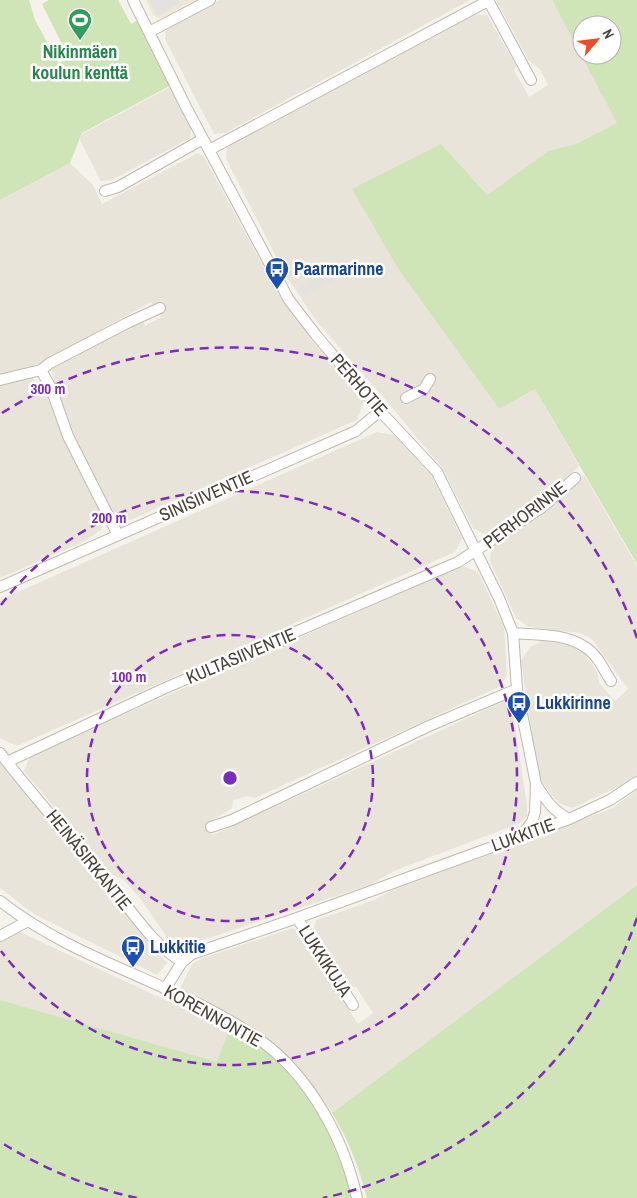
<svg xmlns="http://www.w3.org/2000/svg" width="637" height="1198" font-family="'Archivo Narrow',sans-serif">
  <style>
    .residential { fill: #e8e4d9 }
    .education { fill: #ece7d6 }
    .green { fill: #cfe5b7; fill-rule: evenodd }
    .parking { fill: #e3e2df }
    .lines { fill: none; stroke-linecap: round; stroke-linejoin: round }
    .minor-casing { stroke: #bfbaae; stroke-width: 12 }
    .minor { stroke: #fff; stroke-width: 10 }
    .ring { fill: none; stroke: #7b2cbf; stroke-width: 2.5; stroke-dasharray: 9 6 }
    .labels { text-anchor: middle; stroke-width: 5; stroke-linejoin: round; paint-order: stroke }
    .leisure-label { font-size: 18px; font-weight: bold; fill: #27864d; stroke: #fff }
    .transit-label { font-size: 18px; font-weight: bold; fill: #164399; stroke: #fff; text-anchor: start }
    .street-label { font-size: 18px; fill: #484339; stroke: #fff }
    .centre { fill: #7b2cbf; stroke: #fff; stroke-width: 2.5 }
    .ring-label { font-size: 15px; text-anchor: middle; font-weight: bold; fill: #7b2cbf; stroke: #fff; stroke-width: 5; stroke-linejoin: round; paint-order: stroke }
  </style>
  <rect width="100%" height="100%" fill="#f4f2eb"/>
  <path class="residential" d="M220,0H470L225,133L214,134L165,39L166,28Z
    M496,0H552L618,123L576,144L549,152L487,195L399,270L499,409L535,389L579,466L536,504L489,536L473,528L443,469L385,399L317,322L286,276L226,159L227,146L474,14L487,15L516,66L514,70L529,97L548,85L540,69L529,61Z
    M170,87L191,129L190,138L112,180L101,181L80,140L82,134Z
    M198,153L204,157L280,297L310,338L364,401L357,420L130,520L119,519L113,514L72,435L56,387L51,368L143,321L145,326L161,317L151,302L39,364L0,375V200L70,163L93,185L102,204Z
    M31,377L48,391L64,439L105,521L101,530L83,542L0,578V385Z
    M377,432L394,435L431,475L462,538L455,552L17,746L0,738V600Z
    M584,475L637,566V775L620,786L572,808L559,803L549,792L538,774L521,661L530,647L542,641L568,644L583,651L598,674L599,683L615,701L628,689L591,638L580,633L529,627L516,618L490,561L491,550L495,544L544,511Z
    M463,566L478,572L504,627L507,675L501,686L255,798L247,796L234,800L231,809L207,823L213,835L505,701L512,707L527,805V816L520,823L394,871L369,885L191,944L178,953L139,897L125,881L108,872L24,771L31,755Z
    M0,761L167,963L157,975L34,914L0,888Z
    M637,790V885L332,1113L302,1071L258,1032L180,989L192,964L203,958L293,928L299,932L358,1024L373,1013L356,987L350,986L314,927L317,920L374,900L396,888L611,809Z
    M18,931L229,1030L218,1063L0,1000V941Z"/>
  <path class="education" d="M146,0H195L163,17L158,18L153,15Z"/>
  <path class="green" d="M0,0H29L35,20L59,64L68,56L42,4L49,0H118L131,24L142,18L173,84L82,133L70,163L0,200Z
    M552,0H637V564L535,389L499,409L399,270L352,189L441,144L487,195L549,151L576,144L617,123ZM582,25H612V55H582Z
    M637,885V1198H367C359,1168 349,1140 332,1113Z
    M0,1000L217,1062L229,1030C242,1037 257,1044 268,1054C313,1093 336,1144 357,1198H0Z"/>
  <path class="parking" d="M149,0H178L180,4L157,16Z
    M340,266L345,274L302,296L298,288Z"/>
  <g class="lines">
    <g class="minor-casing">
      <path id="minor" d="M133,0L186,107L289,300L316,335L380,411L437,472L499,598L513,633L517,689L536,784L535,812L532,822L522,835
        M488,0L531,80
        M149,32L210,0
        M209,150L488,1
        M105,191L118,187L203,139
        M41,370L51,388L68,436L118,535
        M0,380L41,370L50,363L129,322L160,308
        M406,398L424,389L430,379
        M0,587L356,431L380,411
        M513,633C536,635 565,633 585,647C597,654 604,670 611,681
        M0,753C35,798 73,841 110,885C134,913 150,942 182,962
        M7,762L163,689L458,562L541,508L575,478
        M536,784C545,799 553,811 569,819
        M211,827L232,820L429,726L517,689
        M0,901C78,963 180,983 260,1040C310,1076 344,1139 357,1198
        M297,918L353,1005
        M0,936L28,921
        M165,989L182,962L192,954L297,918L569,819L610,800L637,782"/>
    </g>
    <use href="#minor" class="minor"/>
  </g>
  <g class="ring">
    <circle cx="230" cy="778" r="143"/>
    <path d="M1 605A287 287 0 1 1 1 951"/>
    <path d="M637 918A430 430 0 0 1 323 1198M137 1198A430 430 0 0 1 2 1143M2 413A430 430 0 0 1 637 638"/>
  </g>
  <defs>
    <g id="stadium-pin" transform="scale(1.25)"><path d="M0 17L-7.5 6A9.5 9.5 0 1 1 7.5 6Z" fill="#2e9e5b" stroke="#fff"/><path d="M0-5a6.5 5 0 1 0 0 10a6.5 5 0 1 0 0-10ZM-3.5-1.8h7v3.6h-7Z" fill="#fff"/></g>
    <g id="bus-pin" transform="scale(1.25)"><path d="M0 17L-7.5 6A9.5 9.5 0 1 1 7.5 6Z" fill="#1a4fb4" stroke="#fff"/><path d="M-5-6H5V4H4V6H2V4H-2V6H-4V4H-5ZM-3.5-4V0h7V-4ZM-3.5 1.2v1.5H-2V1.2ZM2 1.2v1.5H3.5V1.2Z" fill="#fff"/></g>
  </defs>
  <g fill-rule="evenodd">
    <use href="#stadium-pin" x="80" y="20"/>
    <use href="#bus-pin" x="277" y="269"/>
    <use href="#bus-pin" x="519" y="703"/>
    <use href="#bus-pin" x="133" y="947"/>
  </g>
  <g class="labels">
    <g class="leisure-label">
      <text x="80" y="58">Nikinmäen<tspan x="80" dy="21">koulun kenttä</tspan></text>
    </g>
    <g class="transit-label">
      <text x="294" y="275">Paarmarinne</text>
      <text x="536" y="709">Lukkirinne</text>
      <text x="150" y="953">Lukkitie</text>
    </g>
    <g class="street-label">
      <text transform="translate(359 385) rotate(49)" y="6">PERHOTIE</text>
      <text transform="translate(206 496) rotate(-24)" y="6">SINISIIVENTIE</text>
      <text transform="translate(525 515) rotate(-37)" y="6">PERHORINNE</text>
      <text transform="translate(241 656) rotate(-23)" y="6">KULTASIIVENTIE</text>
      <text transform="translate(523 835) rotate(-20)" y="6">LUKKITIE</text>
      <text transform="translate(89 860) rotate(51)" y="6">HEINÄSIRKANTIE</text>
      <text transform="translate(325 961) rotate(57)" y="6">LUKKIKUJA</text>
      <text transform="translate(213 1016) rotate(29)" y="6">KORENNONTIE</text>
    </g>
  </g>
  <circle cx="230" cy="778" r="8" class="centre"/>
  <g class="ring-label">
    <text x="48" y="394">300 m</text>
    <text x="109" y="523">200 m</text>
    <text x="129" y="682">100 m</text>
  </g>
  <g transform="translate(597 40) rotate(62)"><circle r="24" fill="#ffffff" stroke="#b6b4b0"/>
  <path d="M0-4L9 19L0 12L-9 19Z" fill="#eb4d2b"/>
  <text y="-8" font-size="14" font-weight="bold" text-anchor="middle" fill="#484339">N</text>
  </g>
</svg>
